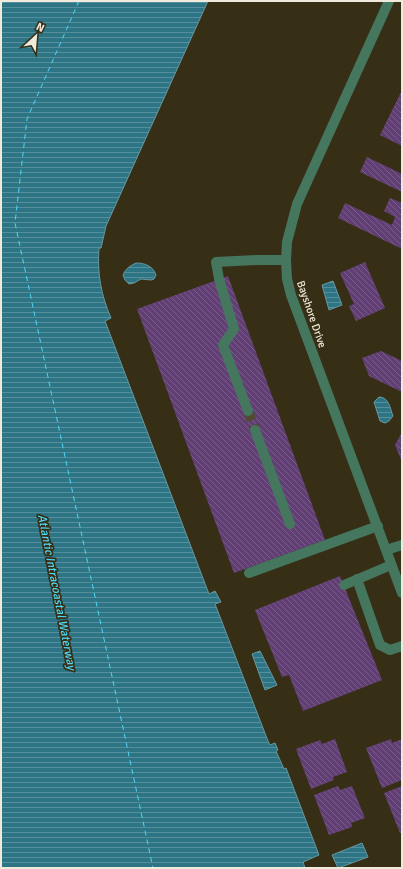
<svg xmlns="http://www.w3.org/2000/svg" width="403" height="869" font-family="Signika,sans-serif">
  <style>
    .water { fill: url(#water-rules); stroke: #67989f }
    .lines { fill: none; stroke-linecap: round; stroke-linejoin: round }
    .ferry { stroke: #4ed8f6; stroke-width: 1; stroke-dasharray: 5 4; stroke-linecap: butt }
    .building { fill: url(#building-back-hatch) }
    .minor-tunnel { stroke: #534a34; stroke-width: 10; stroke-dasharray: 10 5; stroke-linecap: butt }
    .minor { stroke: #44775e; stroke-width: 10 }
    .labels { text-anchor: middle; stroke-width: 3.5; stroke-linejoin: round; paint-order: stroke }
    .street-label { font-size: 11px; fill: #efeadb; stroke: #372e16 }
    .water-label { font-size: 12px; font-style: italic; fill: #4ed8f6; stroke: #372e16 }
  </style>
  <defs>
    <pattern id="water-rules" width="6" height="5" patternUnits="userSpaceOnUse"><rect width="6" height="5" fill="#2d7585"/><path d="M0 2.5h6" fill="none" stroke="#568f9b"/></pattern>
    <pattern id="building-back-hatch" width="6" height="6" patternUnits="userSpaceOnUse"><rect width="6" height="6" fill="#613f74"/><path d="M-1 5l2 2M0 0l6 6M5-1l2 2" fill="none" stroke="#785b87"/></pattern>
  </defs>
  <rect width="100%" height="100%" fill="#372e16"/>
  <path class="water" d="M1,1H208L106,226L101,248H99C97,273 101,295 111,318L105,321L209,594L215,591L221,602L215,604L268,741L270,745L275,743L278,750L276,751L284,769L286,768L319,855L303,862L305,868H1Z
    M136,263C145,263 153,266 156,275L154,279L151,280L141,279L134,283L129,284L125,280L123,275C126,268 130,266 136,263Z
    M333,281L342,305L329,310L322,285Z
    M379,397C389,397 390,408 393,416L389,421L385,423L380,421L374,402Z
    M260,651L277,685L265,690L252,654Z
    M362,843L368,857L338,868L332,855Z"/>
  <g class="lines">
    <path class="ferry" d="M79,1L27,119L15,223L153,868"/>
  </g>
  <path class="building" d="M402,90V146L380,135Z
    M367,157L402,174V192L360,172Z
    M390,198L402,203V249L338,218L345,203L392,225L395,217L384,211Z
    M365,262L385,308L356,321L349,306L354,304L340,273Z
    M228,276L325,540L234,573L137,309Z
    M381,351L402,361V392L369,376L362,358Z
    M402,432V462L395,445Z
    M340,576L382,680L303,711L289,675L282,677L255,610Z
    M335,739L347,772L333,777L334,780L311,789L296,749L320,740L322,744Z
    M391,739L392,743L402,739V780L382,788L366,748Z
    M338,786L340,790L352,786L365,818L351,823L352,827L329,835L314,795Z
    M402,786V832L400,833L384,793Z"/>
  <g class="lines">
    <path class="minor-tunnel" d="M248,411L255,430"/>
    <path class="minor" d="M389,1L297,204L287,242L286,260L287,279L291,295L402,593
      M248,411L223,345L234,329L219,279L216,262L257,260H286
      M255,430L290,524
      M386,550L402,545
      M249,573L378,526
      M357,579L380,645L390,650L402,646
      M344,585L391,565"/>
  </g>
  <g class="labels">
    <g class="street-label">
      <text transform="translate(312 314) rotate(71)" y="4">Bayshore Drive</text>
    </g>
    <g class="water-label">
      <text transform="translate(57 592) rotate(79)" y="4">Atlantic Intracoastal Waterway</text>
    </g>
  </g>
  <rect width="403" height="869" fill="none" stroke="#efeadb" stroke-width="4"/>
  <g transform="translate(36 36) rotate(26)" stroke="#372e16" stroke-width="3" paint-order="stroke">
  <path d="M0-3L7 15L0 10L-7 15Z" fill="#efeadb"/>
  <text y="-6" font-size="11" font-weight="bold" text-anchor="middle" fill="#efeadb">N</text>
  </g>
</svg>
